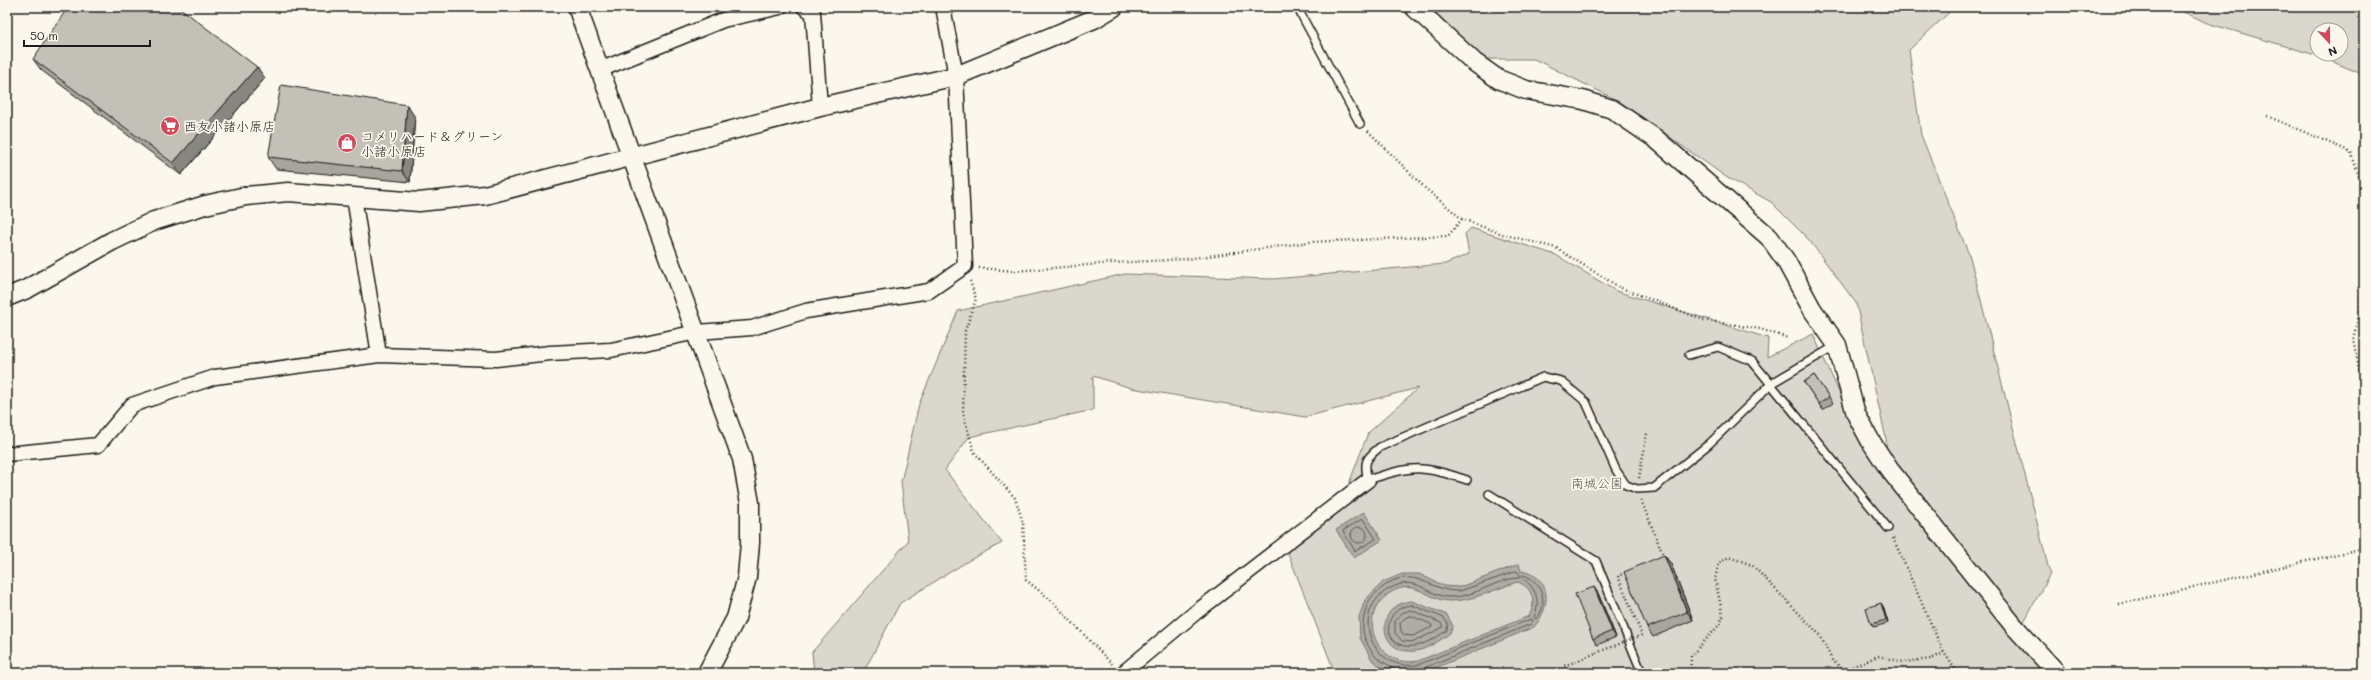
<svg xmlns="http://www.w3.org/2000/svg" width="2371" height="680" font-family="Mali,'Klee One',sans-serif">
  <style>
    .green { fill: #dad7ce; stroke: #7b7a75; fill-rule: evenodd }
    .water { fill: #afaca5; stroke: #74726e; fill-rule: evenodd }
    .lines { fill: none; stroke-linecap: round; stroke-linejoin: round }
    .shore { stroke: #575653; stroke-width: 1 }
    .service-casing { stroke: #1c1c1c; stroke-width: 10 }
    .minor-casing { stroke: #1c1c1c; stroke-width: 17 }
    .tertiary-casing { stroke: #1c1c1c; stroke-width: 21 }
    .path { stroke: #1c1c1c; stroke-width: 2.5; stroke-dasharray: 1 3; stroke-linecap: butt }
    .service { stroke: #fbf7ec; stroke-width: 7 }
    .minor { stroke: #fbf7ec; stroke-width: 14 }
    .tertiary { stroke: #fbf7ec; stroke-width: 18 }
    .path-bridge { stroke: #1c1c1c; stroke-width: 2.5; stroke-dasharray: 1 3; stroke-linecap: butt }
    .wall { fill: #a8a59e; stroke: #1c1c1c }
    .shaded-wall { fill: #888681; stroke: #1c1c1c }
    .building { fill: #c3c0b8; stroke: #1c1c1c }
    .labels { text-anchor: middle; stroke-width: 3.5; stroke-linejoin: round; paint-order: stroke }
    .poi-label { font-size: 13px; fill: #1c1c1c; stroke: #fbf7ec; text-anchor: start }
    .park-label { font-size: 13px; fill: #555451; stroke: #fbf7ec }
  </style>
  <rect width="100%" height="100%" fill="#fbf7ec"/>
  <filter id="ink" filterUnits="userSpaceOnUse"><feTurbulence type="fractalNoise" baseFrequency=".025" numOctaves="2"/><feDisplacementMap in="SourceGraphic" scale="8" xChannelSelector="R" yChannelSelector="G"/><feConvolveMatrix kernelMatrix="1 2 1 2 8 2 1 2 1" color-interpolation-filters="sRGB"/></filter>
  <g filter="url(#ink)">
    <path class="green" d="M1431,7H1955L1909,50L1921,135L1970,257L2050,574L2014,640L2046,673H1335L1284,543L1344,497L1368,433L1418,388L1305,417L1131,388L1093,376V410L969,437L945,470L1002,543L968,561L900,603L863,673H814L812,652L908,541L901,482L919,404L958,311L1125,274L1273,279L1445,264L1469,254L1465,234L1471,228L1556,255L1616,291L1768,338L1767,357L1813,334L1863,446L1888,479L1886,439L1856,303L1809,240L1771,202L1726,177L1619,101L1534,59H1480Z
      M2173,7H2364V75L2319,56L2207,23ZM2317,30H2341V54H2317Z"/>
    <path class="water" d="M1364,512L1382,540L1354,558L1336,530Z
      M1519,564L1521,571C1553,576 1551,608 1534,627L1423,673H1395L1381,667L1372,660L1360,638L1359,617L1365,600L1383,582L1402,574H1419L1444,586L1460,587ZM1517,582C1532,586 1537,602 1529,616L1418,661C1376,669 1355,615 1390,593C1415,577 1428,601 1450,601C1473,601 1496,589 1517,582Z
      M1412,601L1447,615L1453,626L1450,633C1441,640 1426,650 1415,651C1377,655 1374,604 1412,601Z"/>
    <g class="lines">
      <path class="shore" d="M1363,519L1376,539L1355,551L1343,531Z
        M1351 535a8 8 0 1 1 16 0a8 8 0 1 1-16 0Z
        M1523,575C1541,579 1550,605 1536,619L1534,617C1541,601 1536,587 1522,578Z
        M1412,605L1444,618L1448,624L1447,630C1385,677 1371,608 1412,605Z
        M1411,610L1441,623L1443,627L1414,642L1402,641L1395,633V621L1402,613Z
        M1411,616L1431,624L1432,627L1413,636L1404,635L1401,631L1400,623L1405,618Z
        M1395,673C1394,665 1380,662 1375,656C1372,652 1369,648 1367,643C1360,630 1363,619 1367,605C1370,597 1377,592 1383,587C1414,563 1431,593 1460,591L1517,571L1520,575L1519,578C1497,578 1475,598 1449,597C1426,596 1417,573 1389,589C1348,612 1372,675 1420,664L1531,619L1533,620L1531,624L1426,667L1423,673"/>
      <g class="service-casing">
        <path id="service" d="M1297,7L1360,124
          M1689,355L1718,347L1752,361L1888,528
          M1467,480C1422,465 1412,465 1368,480C1363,462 1366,458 1380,447L1543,377L1561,381L1586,402L1616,470L1626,485L1637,489L1654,488L1709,444L1772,383L1837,345
          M1489,494L1596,561L1642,673"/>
      </g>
      <g class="minor-casing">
        <path id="minor" d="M804,7L813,13L820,107
          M602,69L723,20L780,7
          M354,197L379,355
          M7,454L98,445L132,405L215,377L379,355L496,359L550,353L611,350L697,332L752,328L806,311L929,291L965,266L956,76L943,7
          M1123,673L1195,613L1368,480"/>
      </g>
      <g class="tertiary-casing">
        <path id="tertiary" d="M577,7L742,459L750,503V543L747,577L736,618L707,673
          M1414,7L1474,62L1498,79L1526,90L1583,100L1612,109L1656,139L1769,237L1786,261L1812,309L1837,345L1856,414L1870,440L1889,469L2014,626L2057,673
          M7,297L27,289L112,241L154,221L205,205L246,196L288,192L419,202L485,195L820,107L956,76L1094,19L1114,7"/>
      </g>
      <path class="path" d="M2267,116L2351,152L2364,191
        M1368,131L1425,188L1462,219L1502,234L1556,248L1619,287L1704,320L1760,329L1788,338
        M979,268L1015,271L1112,263L1186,259L1310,242L1448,236L1462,219
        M970,281L976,299L965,331L963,413L974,452L1015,498L1023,522L1026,580L1052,601L1112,664
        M2364,295L2353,339L2364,392
        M1639,478L1647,433
        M1641,500L1664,557H1662
        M1893,538L1944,653L1958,673
        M2119,604L2364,548
        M1567,673L1564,666L1596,653
        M1690,673L1691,656L1720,624L1723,616L1715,579L1719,563L1729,557L1752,565L1820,635L1832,660L1841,668H1849L1878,656L1904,662L1931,659L1944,653"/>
      <use href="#service" class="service"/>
      <use href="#minor" class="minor"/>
      <use href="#tertiary" class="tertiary"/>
      <path class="path-bridge" d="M1596,653L1642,635L1618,576L1627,572"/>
    </g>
    <path class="wall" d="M33,59L265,78L181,175L41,70Z
      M415,117L410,182L276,169L268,157Z
      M1814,375L1833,403L1823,410L1804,382Z
      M1664,555L1671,564L1693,620L1653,637L1647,628Z
      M1598,593L1616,637L1597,645L1593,639Z
      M1883,606L1888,623L1874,627L1871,624Z"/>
    <path class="shaded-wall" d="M257,67L265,78L181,175L173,163Z
      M407,105L415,117L410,182L402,171Z
      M1664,555L1671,564L1693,620L1687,612Z
      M1594,587L1598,593L1616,637L1612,631Z
      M1881,603L1883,606L1888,623L1886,620Z"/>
    <path class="building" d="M68,7H179L257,67L173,163L33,59Z
      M281,85L407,105L402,171L268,157Z
      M1814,375L1829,397L1819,404L1804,382Z
      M1664,555L1687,612L1647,628L1624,572Z
      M1594,587L1612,631L1593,639L1575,594Z
      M1881,603L1886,620L1871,624L1866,608Z"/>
  </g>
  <defs>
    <g id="supermarket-disc" transform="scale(1)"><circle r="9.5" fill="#d1495b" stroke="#fbf7ec"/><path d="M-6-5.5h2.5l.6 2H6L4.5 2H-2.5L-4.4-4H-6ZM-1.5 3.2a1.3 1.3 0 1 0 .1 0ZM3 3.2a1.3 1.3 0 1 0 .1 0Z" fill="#fff"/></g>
    <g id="shop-disc" transform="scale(1)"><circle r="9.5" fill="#d1495b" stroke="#fbf7ec"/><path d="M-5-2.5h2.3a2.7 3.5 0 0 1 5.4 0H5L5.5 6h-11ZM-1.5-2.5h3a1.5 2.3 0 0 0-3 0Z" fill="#fff"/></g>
  </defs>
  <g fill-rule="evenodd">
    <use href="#supermarket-disc" x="170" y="126"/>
    <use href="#shop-disc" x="347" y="143"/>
  </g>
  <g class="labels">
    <g class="poi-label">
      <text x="184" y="131">西友小諸小原店</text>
      <text x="361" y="141">コメリハード＆グリーン<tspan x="361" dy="15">小諸小原店</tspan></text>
    </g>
    <g class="park-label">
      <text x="1597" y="488">南城公園</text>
    </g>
  </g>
  <rect width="2371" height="680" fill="none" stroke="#fbf7ec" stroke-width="24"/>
  <rect x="12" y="12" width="2347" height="656" fill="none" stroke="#1c1c1c" stroke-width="1.5" filter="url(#ink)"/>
  <g transform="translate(2329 42) rotate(158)"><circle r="19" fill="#fbf7ec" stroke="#a29f99"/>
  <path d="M0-3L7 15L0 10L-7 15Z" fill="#d1495b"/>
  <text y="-6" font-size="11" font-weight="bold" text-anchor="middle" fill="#1c1c1c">N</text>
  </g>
  <path d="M24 40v6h126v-6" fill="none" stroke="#1c1c1c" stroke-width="2"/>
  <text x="30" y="40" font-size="12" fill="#1c1c1c" stroke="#fbf7ec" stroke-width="3" paint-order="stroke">50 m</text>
</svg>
